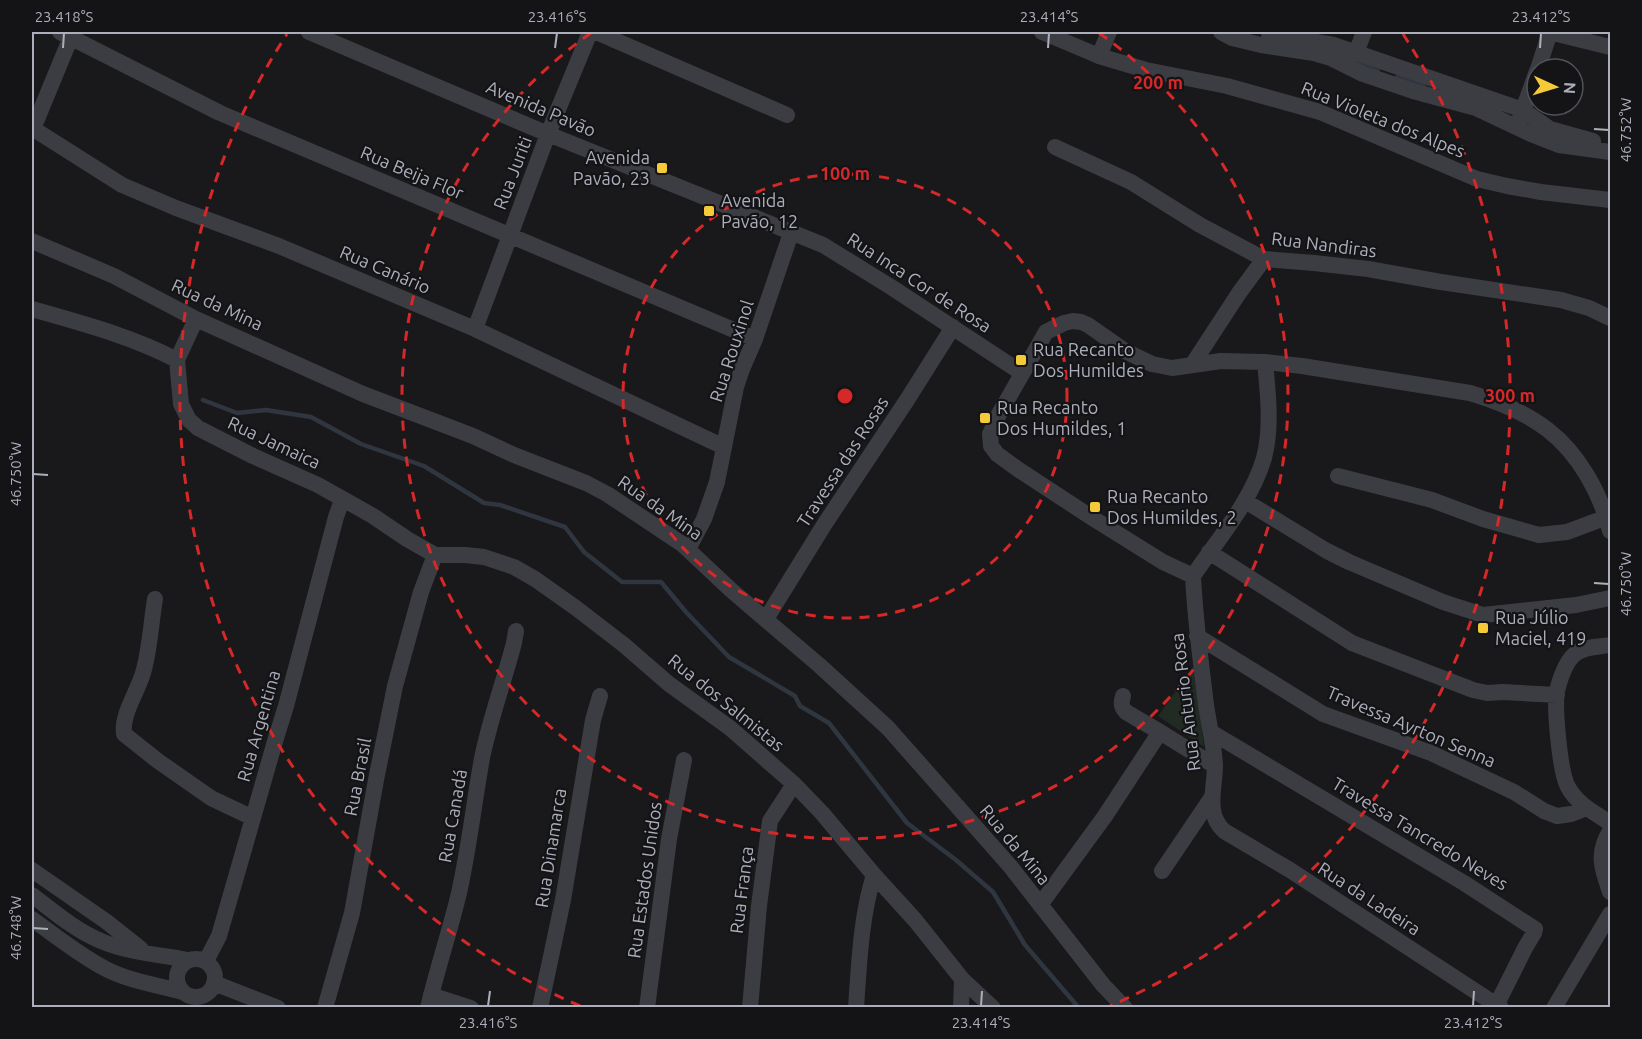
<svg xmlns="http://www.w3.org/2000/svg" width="1642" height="1039" font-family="Ubuntu,sans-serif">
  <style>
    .green { fill: #212a23 }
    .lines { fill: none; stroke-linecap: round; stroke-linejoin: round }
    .stream { stroke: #2f3640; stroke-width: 4.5 }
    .minor { stroke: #3c3c43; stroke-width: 16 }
    .ticks { fill: none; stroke: #acafbb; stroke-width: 2 }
    .ring { fill: none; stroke: #d62828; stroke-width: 3; stroke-dasharray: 10 8 }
    .poi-dot { fill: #f4ca38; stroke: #141417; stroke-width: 2 }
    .labels { text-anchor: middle; stroke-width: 4.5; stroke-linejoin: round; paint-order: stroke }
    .street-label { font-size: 18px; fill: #acafbb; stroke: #141417 }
    .poi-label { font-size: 18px; fill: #acafbb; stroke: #141417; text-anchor: start }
    .centre { fill: #d62828; stroke: #141417; stroke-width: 3 }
    .ring-label { font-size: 18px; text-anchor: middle; font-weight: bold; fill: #d62828; stroke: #141417; stroke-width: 4.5; stroke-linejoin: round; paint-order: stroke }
    .neatline { fill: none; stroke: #acafbb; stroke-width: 2 }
    .ticks-label { font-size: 15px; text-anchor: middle; fill: #acafbb }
  </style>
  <rect width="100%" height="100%" fill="#19191b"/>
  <path class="green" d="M1195,664L1204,747L1158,716Z"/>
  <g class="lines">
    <path class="stream" d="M1356,61L1378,71
      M1397,77L1424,84
      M203,400L237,413L266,410L311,417L361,444L424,466L484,503L500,505L565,527L584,552L622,582H661L686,612L729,657L795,696L800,706L829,723L907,823L956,860L993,892L1025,945L1079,1008"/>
    <path class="minor" d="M60,32L220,113L755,339
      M309,32L548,134L823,245L891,287L1022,373
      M596,32L787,115
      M1042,32L1099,56L1146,70L1227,86L1320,112L1477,179L1507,186L1541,192L1610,200
      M1221,32L1232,38L1261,45L1314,53L1331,58L1363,74L1413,91L1476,108L1531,134L1559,145L1610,152
      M1549,32L1610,47
      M1269,34L1334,45L1523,110L1550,129L1593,141
      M1356,53L1364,32
      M1099,56L1109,32
      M1538,69L1550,32
      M1519,121L1537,71
      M32,128L122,185L176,208L279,246L475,329L724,447
      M33,129L73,32
      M1055,147L1131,182L1200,225L1264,259L1314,263L1368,269L1441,282L1561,300L1589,308L1610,318
      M32,241L114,276L196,319L363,394L473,436L514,455L586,483L607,494L682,544L731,590L819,665L888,728L1010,866L1103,985L1125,1008
      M32,309C81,323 131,336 177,360
      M196,319L177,360L181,404L189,420L198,428L253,456L318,485L373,516L407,539L435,555H465L484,557L514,567L535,579L576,608L624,645L669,684L730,728L794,784L822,813L874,875L915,920L962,979L993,1008
      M475,329L548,134L590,32
      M1192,365L1239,293L1264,259
      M1338,476L1432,500L1483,519L1539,535L1567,532L1607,517
      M1250,504L1327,551L1349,562L1443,602L1483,615L1576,605L1610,598
      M688,549L704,519L717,482L736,387L742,369L755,339L791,233
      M1209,552L1352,643L1473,690L1487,693L1503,692L1557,695
      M1193,576L1163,562L1094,519L1019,470L997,454L991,446L990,434L998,416L1046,332L1064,323L1073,321L1081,322L1088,325L1125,351L1152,364L1172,368L1221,361L1265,362L1302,366L1470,393C1497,401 1525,412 1548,430C1579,454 1601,494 1610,531
      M1193,576C1195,620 1201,662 1206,705C1209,725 1214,745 1215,765C1215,789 1205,813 1224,831L1290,870L1501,1008
      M1193,576C1218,539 1251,502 1264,458C1272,428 1268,393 1265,362
      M155,599C151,623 150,649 143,673C138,691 121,715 124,734L158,761L211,798L253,818
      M766,619L824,525L907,400L953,327
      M1197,636L1323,714L1431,753L1514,792L1544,811L1557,816L1571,814L1586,808
      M1610,645C1599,647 1584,646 1575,654C1565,662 1560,679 1557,691C1554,708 1560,773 1568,787C1577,804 1595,813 1610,823
      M1123,696C1121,703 1121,707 1126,712L1160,732L1215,766
      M1211,732L1464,883L1535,929L1534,933L1525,948L1497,1004
      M1610,831C1596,854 1602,869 1610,892
      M32,870L107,922L141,949
      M1162,871L1212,797
      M32,895C53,911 76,931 101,941C126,952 161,955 188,960
      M1040,905L1105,816L1160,732
      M32,919C56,936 79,955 106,969C129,981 157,985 183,992
      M177 978a19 19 0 1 1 38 0a19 19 0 1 1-38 0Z
      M206,961L219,936L276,738L286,706L336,517L342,500
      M214,983L278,1008
      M431,995L471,1008
      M325,1008L352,913L376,780L395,686L421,592L435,555
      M428,1008C437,969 450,931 459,893C469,848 474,803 482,758C490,719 504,681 514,643L516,631
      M540,1008L563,900L593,720L600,696
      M647,1008L669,839L684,760
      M750,1008L759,906L770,821L794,784
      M856,1008C859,965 861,915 874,875
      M961,1008L962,979
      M1554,1008L1610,914"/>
  </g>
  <path class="ticks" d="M63,48L64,33M555,48L557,33M1048,48L1049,33M1540,48L1541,33M1594,129L1609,130M33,474L48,475M1594,583L1609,584M33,928L48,929M488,1006L490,991M981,1006L982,991M1473,1006L1474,991"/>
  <g class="ring">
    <circle cx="845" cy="396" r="222"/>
    <path d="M1099 33A443 443 0 1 1 591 33"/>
    <path d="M580 1006A665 665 0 0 1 287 34M1403 34A665 665 0 0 1 1110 1006"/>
  </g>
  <g class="poi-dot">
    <rect x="656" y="162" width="12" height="12" rx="3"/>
    <rect x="703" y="205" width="12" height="12" rx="3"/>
    <rect x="1015" y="354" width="12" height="12" rx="3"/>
    <rect x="979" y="412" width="12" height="12" rx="3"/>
    <rect x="1089" y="501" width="12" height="12" rx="3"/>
    <rect x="1477" y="622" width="12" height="12" rx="3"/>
  </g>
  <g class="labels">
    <g class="street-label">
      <text transform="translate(541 109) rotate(23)" y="6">Avenida Pavão</text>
      <text transform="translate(1383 120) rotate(22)" y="6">Rua Violeta dos Alpes</text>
      <text transform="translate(412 173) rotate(23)" y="6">Rua Beija Flor</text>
      <text transform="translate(513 173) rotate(-69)" y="6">Rua Juriti</text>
      <text transform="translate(1324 245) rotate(7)" y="6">Rua Nandiras</text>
      <text transform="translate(385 270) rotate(23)" y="6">Rua Canário</text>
      <text transform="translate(919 283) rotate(33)" y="6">Rua Inca Cor de Rosa</text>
      <text transform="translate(217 305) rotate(25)" y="6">Rua da Mina</text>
      <text transform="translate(732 351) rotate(-72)" y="6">Rua Rouxinol</text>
      <text transform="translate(274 443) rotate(25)" y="6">Rua Jamaica</text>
      <text transform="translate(843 462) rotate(-57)" y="6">Travessa das Rosas</text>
      <text transform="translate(660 508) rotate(35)" y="6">Rua da Mina</text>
      <text transform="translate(1186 702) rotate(-97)" y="6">Rua Anturio Rosa</text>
      <text transform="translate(726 703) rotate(39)" y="6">Rua dos Salmistas</text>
      <text transform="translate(259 726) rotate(-74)" y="6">Rua Argentina</text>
      <text transform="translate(1411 727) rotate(23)" y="6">Travessa Ayrton Senna</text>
      <text transform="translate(358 777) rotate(-79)" y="6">Rua Brasil</text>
      <text transform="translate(453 816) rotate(-80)" y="6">Rua Canadá</text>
      <text transform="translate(1420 834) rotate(31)" y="6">Travessa Tancredo Neves</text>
      <text transform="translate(1015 845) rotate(50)" y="6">Rua da Mina</text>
      <text transform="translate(551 848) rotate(-81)" y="6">Rua Dinamarca</text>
      <text transform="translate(645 880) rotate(-82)" y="6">Rua Estados Unidos</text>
      <text transform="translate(742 890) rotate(-83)" y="6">Rua França</text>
      <text transform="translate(1369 899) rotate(33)" y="6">Rua da Ladeira</text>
    </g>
    <g class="poi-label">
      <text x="650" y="164" text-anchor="end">Avenida<tspan x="650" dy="21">Pavão, 23</tspan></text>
      <text x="721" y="207">Avenida<tspan x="721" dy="21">Pavão, 12</tspan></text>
      <text x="1033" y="356">Rua Recanto<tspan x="1033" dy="21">Dos Humildes</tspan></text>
      <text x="997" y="414">Rua Recanto<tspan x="997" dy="21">Dos Humildes, 1</tspan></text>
      <text x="1107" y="503">Rua Recanto<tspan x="1107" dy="21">Dos Humildes, 2</tspan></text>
      <text x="1495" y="624">Rua Júlio<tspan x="1495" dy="21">Maciel, 419</tspan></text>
    </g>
  </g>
  <circle cx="845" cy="396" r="9" class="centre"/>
  <g class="ring-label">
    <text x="1158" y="89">200 m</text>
    <text x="845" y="180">100 m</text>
    <text x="1510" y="402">300 m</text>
  </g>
  <rect width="1642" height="1039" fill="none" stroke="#141417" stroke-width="66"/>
  <g transform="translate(1555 87) rotate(94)"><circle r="28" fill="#141417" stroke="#515259" stroke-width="1.5"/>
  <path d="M0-4.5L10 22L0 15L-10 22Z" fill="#f4ca38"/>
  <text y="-9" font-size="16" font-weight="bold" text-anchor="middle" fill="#acafbb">N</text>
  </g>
  <rect x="33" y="33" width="1576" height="973" class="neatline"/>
  <g class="ticks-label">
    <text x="64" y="22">23.418°S</text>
    <text x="557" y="22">23.416°S</text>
    <text x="1049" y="22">23.414°S</text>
    <text x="1541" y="22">23.412°S</text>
    <text transform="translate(1626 130) rotate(-90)" y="5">46.752°W</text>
    <text transform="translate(16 474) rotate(-90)" y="5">46.750°W</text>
    <text transform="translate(1626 584) rotate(-90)" y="5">46.750°W</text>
    <text transform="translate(16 928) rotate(-90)" y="5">46.748°W</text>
    <text x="488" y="1028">23.416°S</text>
    <text x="981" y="1028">23.414°S</text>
    <text x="1473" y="1028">23.412°S</text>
  </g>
</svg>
